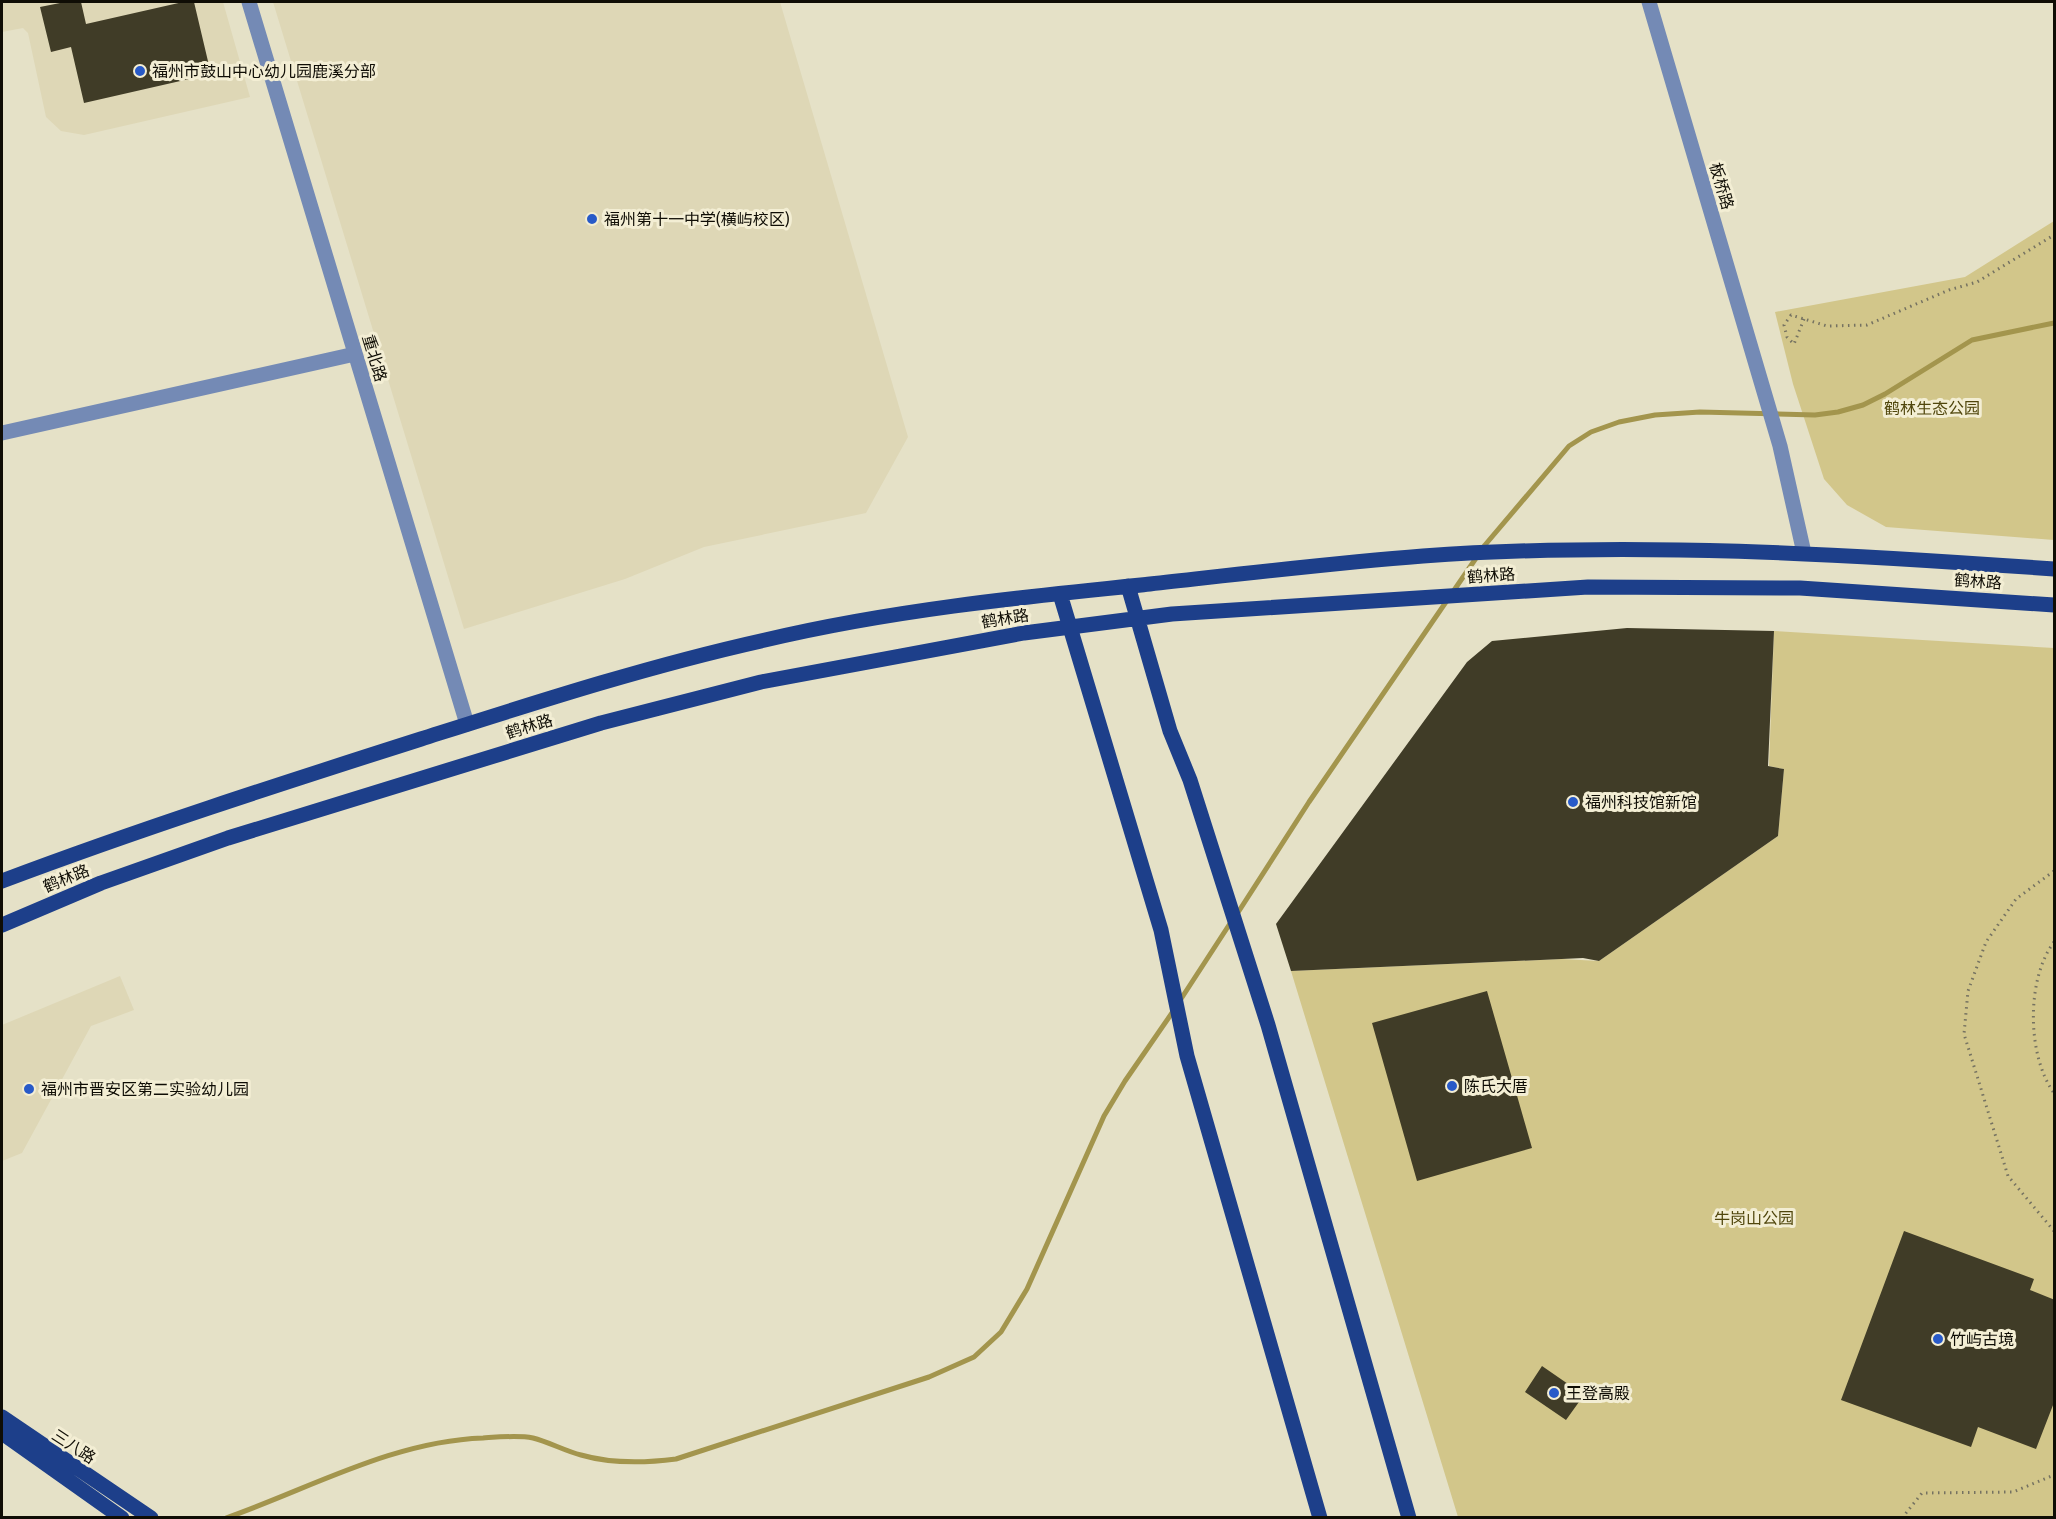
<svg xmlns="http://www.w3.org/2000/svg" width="2056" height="1519" font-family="'Fira Sans Condensed','Noto Sans SC',sans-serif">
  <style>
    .built { fill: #ded7b6 }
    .green { fill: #d2c68a }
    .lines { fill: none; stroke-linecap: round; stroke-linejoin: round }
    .stream { stroke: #a3954d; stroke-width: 5 }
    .building { fill: #403c27 }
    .path { stroke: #757261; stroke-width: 3; stroke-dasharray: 1.5 4.5; stroke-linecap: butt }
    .minor { stroke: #748ab5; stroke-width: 15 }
    .major { stroke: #1d3f8a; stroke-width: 15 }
    .poi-dot { fill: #285ac8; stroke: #f3eed4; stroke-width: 2 }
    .labels { text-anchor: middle; stroke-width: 6; stroke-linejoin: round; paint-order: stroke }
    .poi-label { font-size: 16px; fill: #0f0d05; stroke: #f3eed4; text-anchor: start }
    .street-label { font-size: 16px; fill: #0f0d05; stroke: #f3eed4 }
    .park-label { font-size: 16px; fill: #50460c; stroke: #f3eed4 }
  </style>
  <rect width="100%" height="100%" fill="#e5e1c7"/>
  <path class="built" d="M2,2H223L250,97L84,135L61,131L46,117L28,33L23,28L2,32Z
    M273,2H780L908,437L866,513L704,547L625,579L464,629Z
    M120,976L134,1010L91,1026L22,1153L2,1161V1025Z"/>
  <path class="green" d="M2054,221V540L1886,527L1847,505L1824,479L1793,384L1775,312L1965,277Z
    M1774,631L2054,648V1517H1458L1291,971L1562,959L1599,961L1778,836L1784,769L1769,766Z"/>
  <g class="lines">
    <path class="stream" d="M1237,914L1309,802L1485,545L1569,446L1591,432L1619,422L1655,415L1700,412L1815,415L1838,412L1863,405L1885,394L1972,340L2054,323
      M1179,1002L1231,922
      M226,1518C309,1489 393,1441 483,1438C498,1437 518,1435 533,1438C549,1442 565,1451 581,1455C612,1464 645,1463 676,1459L929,1377L974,1357L1001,1332L1027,1289L1104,1116L1125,1081L1174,1010"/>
  </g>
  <path class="building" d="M65,2H81L86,24L183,2H194L211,74L84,103L71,47L51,52L40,7Z
    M1627,628L1774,631L1768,766L1784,769L1778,836L1599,961L1583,958L1291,971L1276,924L1467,662L1492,641Z
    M1487,991L1532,1148L1417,1181L1372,1023Z
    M1904,1231L2034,1279L2030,1290L2055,1300V1400L2036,1449L1978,1427L1971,1447L1841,1400Z
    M1542,1366L1584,1395L1566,1420L1525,1392Z"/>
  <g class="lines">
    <path class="path" d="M1804,319L1794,344L1787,337L1784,325L1791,315L1827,326L1867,325L1949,290L1977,282L2054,235
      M2054,871L2016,899L1986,942L1968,991L1964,1034L2008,1176L2054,1231
      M2054,942C2026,979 2027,1056 2054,1093
      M1902,1518L1922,1493L2013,1492L2054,1475"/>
    <path class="minor" d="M249,2L467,724
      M1649,2L1780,446L1804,553
      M2,433L355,354"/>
    <path class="major" d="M1128,586L1170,731L1190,780L1268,1025L1409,1518
      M1060,594L1161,930L1187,1056L1320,1518
      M2,881C140,829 280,784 421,739C534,703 648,666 765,640C891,610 1022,597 1150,584C1241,574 1332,563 1423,556C1634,541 1844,554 2054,569
      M2,925L101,883L228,838L601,723L761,682L1024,633L1172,614L1588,587L1800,588L2054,605
      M2,1417L151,1518
      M2,1433L122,1518"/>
  </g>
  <g class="poi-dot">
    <circle cx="140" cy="71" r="6"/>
    <circle cx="592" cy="219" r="6"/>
    <circle cx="1573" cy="802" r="6"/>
    <circle cx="1452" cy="1086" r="6"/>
    <circle cx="29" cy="1089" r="6"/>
    <circle cx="1938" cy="1339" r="6"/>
    <circle cx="1554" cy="1393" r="6"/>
  </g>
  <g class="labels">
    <g class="poi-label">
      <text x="152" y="77">福州市鼓山中心幼儿园鹿溪分部</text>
      <text x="604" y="225">福州第十一中学(横屿校区)</text>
      <text x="1585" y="808">福州科技馆新馆</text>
      <text x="1464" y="1092">陈氏大厝</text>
      <text x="41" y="1095">福州市晋安区第二实验幼儿园</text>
      <text x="1950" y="1345">竹屿古境</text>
      <text x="1566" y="1399">王登高殿</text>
    </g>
    <g class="street-label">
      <text transform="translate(1722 186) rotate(74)" y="6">板桥路</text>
      <text transform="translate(375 358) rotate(73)" y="6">重北路</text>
      <text transform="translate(1491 575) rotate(-4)" y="6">鹤林路</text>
      <text transform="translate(1978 581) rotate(4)" y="6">鹤林路</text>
      <text transform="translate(1005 618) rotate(-9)" y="6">鹤林路</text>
      <text transform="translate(529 726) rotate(-17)" y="6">鹤林路</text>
      <text transform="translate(66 878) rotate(-22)" y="6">鹤林路</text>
      <text transform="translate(74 1446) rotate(33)" y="6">三八路</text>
    </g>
    <g class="park-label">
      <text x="1932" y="414">鹤林生态公园</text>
      <text x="1754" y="1224">牛岗山公园</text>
    </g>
  </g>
  <rect width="2056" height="1519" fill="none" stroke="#0f0d05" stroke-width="6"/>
</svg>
